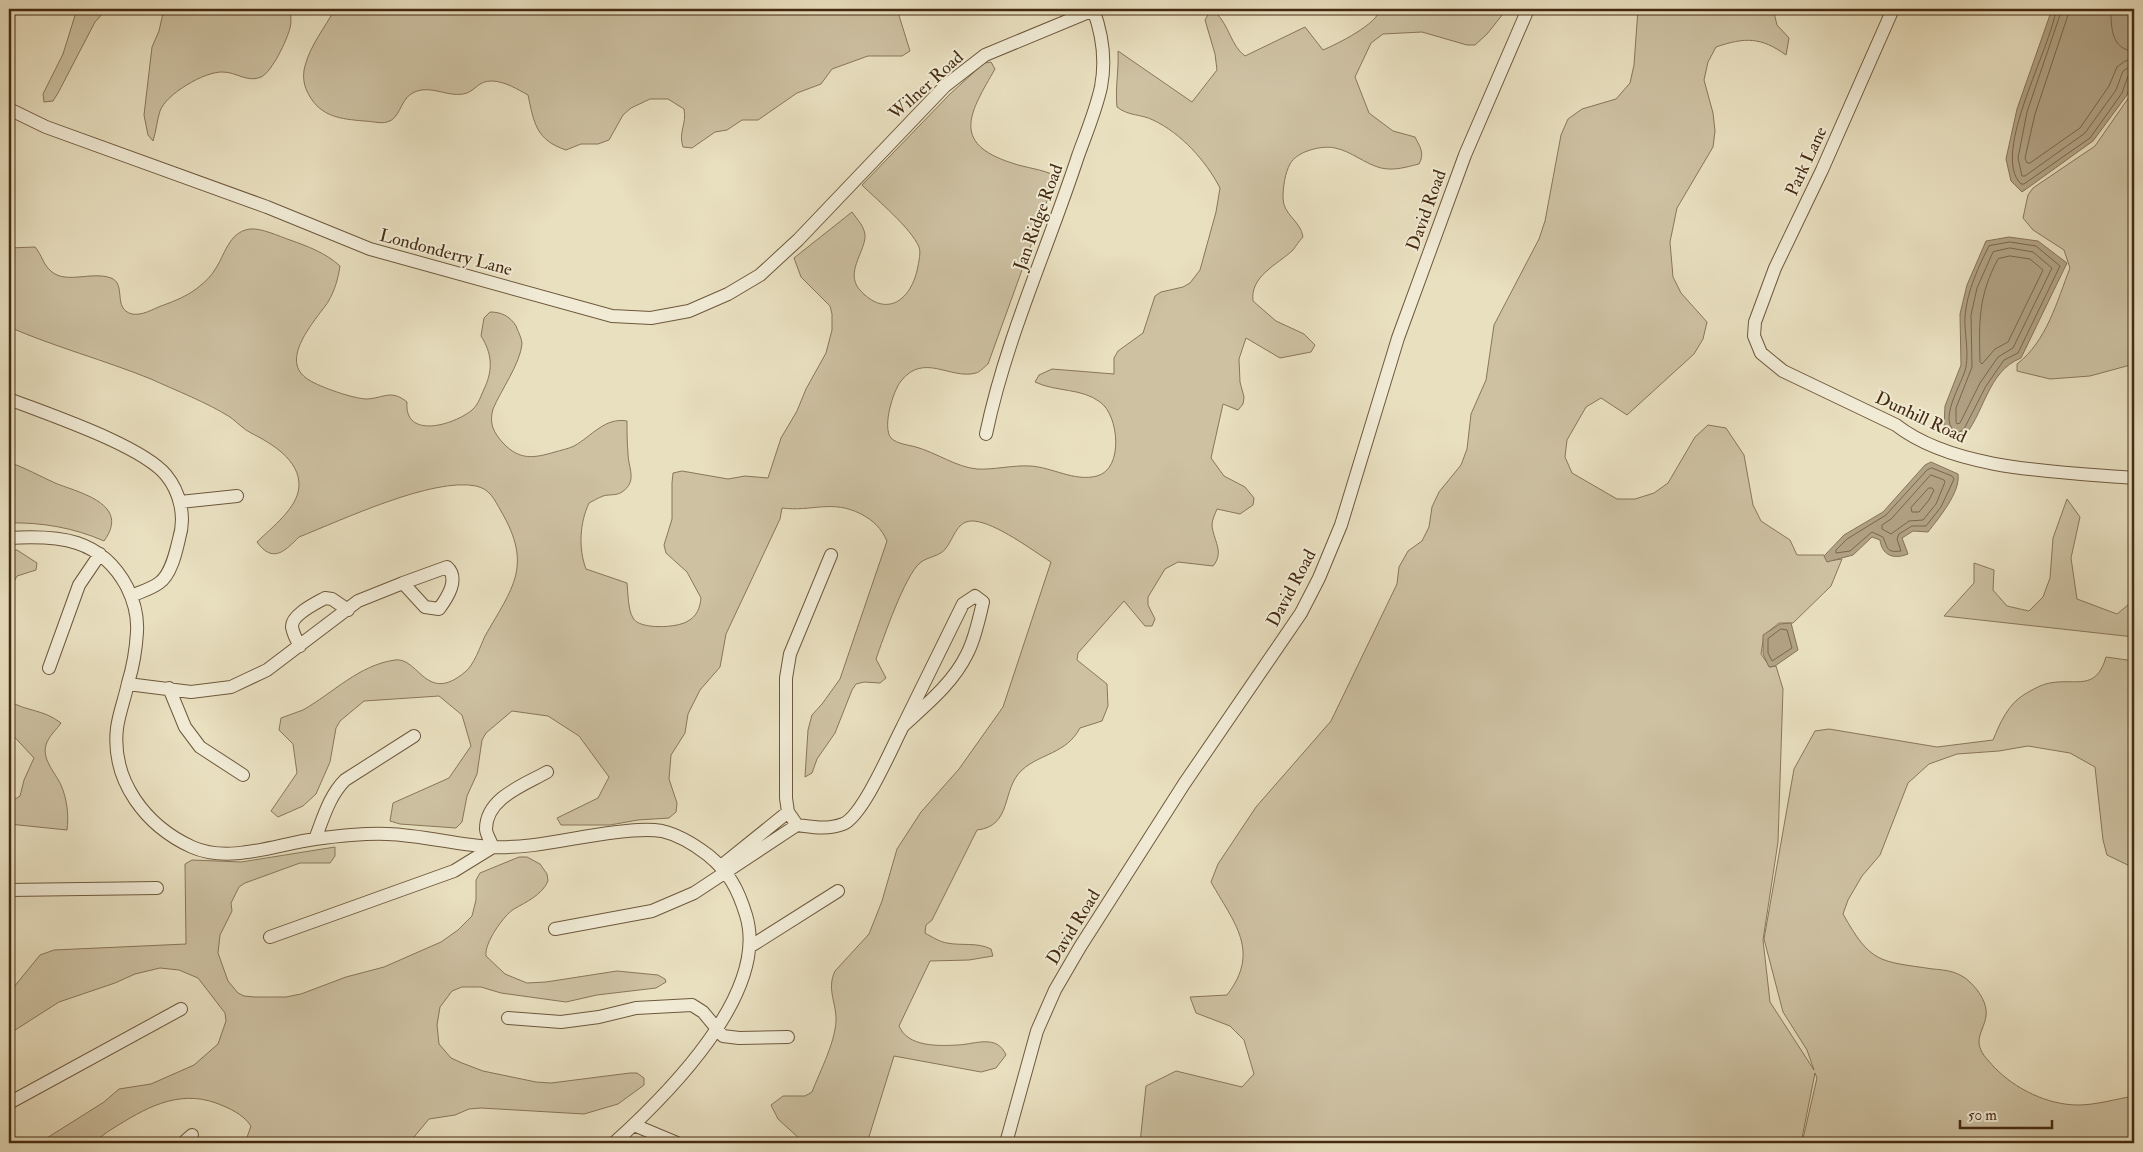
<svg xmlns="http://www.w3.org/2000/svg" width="2143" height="1152" font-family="'IM FELL Double Pica',serif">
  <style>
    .green { fill: #cdc1a2; stroke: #897659 }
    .water { fill: #b1a284; stroke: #867256 }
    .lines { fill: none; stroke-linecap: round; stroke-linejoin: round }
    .shore { stroke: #7b664a; stroke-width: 1 }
    .street-casing { stroke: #6e583c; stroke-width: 14 }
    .street { stroke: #f1ebd6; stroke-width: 12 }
    .labels { text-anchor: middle; stroke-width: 4; stroke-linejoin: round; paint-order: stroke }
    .street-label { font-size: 18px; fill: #452a10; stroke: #f1ebd6 }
  </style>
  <rect width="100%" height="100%" fill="#e9e0c0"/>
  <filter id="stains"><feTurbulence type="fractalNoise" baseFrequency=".004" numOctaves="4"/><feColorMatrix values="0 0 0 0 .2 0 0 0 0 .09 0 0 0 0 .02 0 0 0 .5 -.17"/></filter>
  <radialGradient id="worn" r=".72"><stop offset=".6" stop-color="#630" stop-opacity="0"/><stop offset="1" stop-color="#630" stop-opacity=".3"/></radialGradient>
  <path class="green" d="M77,9H107L95,22L58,93L53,101L44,102L43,94L63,54Z
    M158,9H291C290,15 292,22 290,28C287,40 272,72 261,77C248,83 236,72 223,72C205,71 166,94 160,111C157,120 156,132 153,141L148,135L144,115L152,47L159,31L163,13Z
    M335,9H897L910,51L902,56H868L832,69L821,84L797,93L758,120H742L727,130L715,132L692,148L683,147C678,132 687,124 684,109L668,99H650L631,108L623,115L609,140L598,144H581L566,150C536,140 534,123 528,95C517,89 506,82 493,81C477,80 476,92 463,94C446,97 428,83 411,94C400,101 400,119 387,122C381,124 371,121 364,121C341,119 321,117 309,95C304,87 302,76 305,66C310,46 325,27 335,9Z
    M1380,9H1507L1487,34L1475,45H1467L1422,32L1383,34L1371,43L1355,77L1369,113L1393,131L1415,137C1420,147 1425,153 1419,164C1406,167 1395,171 1381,168C1365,164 1351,151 1335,148C1322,145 1297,151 1290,164C1285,173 1283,187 1283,198C1283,215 1301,221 1303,237C1299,241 1296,246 1293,250C1277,265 1250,276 1253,301L1276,321L1304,334L1315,345L1311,352L1280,358L1246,338L1239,359L1240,382L1244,397L1243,404L1238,410L1223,404L1211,458L1224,476L1245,487L1254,498L1253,505L1240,514L1217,509C1215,514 1212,520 1212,525C1213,540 1225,552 1213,566L1178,562L1165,569L1148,597V605L1155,619L1152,626H1145L1124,601L1078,653L1077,660L1107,684L1108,706L1102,721L1080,728C1066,754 1041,753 1022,770C1001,789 1013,826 977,830L932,920L926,925L925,933C932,937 940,942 947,943C962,946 977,942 991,949L993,956L969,960L930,961L899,1026C908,1047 937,1046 958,1045C976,1044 997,1034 1006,1055L996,1068L981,1072L894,1056L867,1143H801V1140L778,1119L771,1105L783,1096H805L812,1092C820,1071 837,1039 836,1017C835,1000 827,988 835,971L869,934L882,901L897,849L921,812L959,769L1003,707L1051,562C1032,550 996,523 974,521C957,520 955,536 946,548C940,557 928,556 920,563C905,575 883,639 876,659L886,678L880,683L864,682L856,684L852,690L835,733L817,759L812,773L805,777L808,730L812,715L822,704L840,679L887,541C881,528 874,521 861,514C832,499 811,512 782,508L780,519L726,634L720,667L700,690L688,714L685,733L671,755L669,779L677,803L676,812L669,818L638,820L610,825H561L557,818L598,798L609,777L579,736L548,716L512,711L486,733L482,740L477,774L467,796L462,822L456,828L400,824L390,821L393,803L449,778L471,746L462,715L439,696L364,701L340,721L336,728L330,762L316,794L303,806L278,817L271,811L297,773L293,744L279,730L281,718C288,715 296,713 303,710C333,693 359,665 395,660C419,657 426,705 465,672C474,665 480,647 485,636C513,587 533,566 501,511C494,499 490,489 476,486C433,477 342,520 299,537C285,551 273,564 257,542C272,527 298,508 299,486C300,460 271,443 251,433C243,429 237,422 230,417C206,402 177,391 151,379C104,360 55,347 9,327V248L35,247C42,255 43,265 52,272C67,284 92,271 111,278C127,284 112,309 132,314C142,316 153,309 161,306C175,301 190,295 201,285C206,281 211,276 214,271C225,256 228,232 250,229C262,228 278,236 290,240C307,246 326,253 340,266C338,279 335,290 328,302C315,321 277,361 309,380C320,387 354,399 367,399C384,398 391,389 407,402C404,440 454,425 472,410C479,404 481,395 485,387C493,369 492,353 481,336L484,318L490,312C501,312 510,316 516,326C518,332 522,338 522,344C520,364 501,390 493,409C489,423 493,432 503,443C520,461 534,458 555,452C561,450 568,449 574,446C592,436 605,417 627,421C627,431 627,442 628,453C628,468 638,481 622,492C616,496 610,494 603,496C598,498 593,501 589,503C580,522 578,548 586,569L627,583C628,593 628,610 633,618C639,630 678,628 688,621C697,616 700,608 701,598L687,572L666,553L664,545L672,519V483L673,473L682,471L728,479L745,476L768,478L781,438L797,411L806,389L826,353L832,330V314L830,306L801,277L794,258L852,212C857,219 866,228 865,238C863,254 846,273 859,289C886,320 912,300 918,266C919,260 921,253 919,247C911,228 877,200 862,185L950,94L984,63L991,62L995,69C971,111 949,143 1012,163C1026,168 1042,169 1056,176L988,364C984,367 980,372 976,373C950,380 924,352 901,381C893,391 882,427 891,438C897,444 909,445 916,447C937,453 956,467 977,469C994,470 1012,465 1030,466C1052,467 1074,482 1097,476C1124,469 1119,415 1100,402C1082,388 1056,392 1035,382L1039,375L1052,369L1114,374V358L1118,351L1143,333L1155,296L1161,292L1183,287L1190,283L1200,270L1216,212L1220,188C1206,161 1181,133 1153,120C1141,114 1128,116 1117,107C1115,88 1119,70 1118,51L1192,102L1217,70L1215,54L1205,20L1209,13H1216C1229,25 1231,46 1245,56L1305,27L1323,50C1337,44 1378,24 1380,9Z
    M1638,9H1773L1777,25L1789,38L1786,55C1761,37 1745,37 1716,47L1708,62L1704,80L1713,113L1715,131L1713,147L1677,208L1670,242L1673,277L1681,293L1707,322L1703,339L1694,354L1627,415L1601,398L1586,407L1567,440L1565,457L1572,473L1617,499H1635L1654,493L1668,483L1695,437L1708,425L1726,428L1744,455L1753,505L1761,521L1790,540L1797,555H1824L1828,561L1842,559L1831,586L1793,623H1779L1764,635L1761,654L1770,667L1776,666L1783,689L1778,842L1763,940L1770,1002L1814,1070L1807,1050L1783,1012L1764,939L1794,769L1815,731L1829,729L1937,747L1993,740C2000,723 2008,704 2025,694C2032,690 2042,684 2050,683C2076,678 2096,692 2106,657L2134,661V868L2107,855L2103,840L2095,767L2070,753L2028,746L1999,751L1957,754L1929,764L1908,783L1880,855L1862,876L1848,900L1843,914C1871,964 1879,961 1933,969C1945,970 1955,971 1965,978C1976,986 1988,1002 1986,1016C1985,1025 1979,1033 1979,1042C1979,1052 1988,1060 1994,1067C2015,1089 2048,1105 2078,1105C2096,1105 2116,1099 2134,1096V1143H1802L1817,1078L1815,1073L1801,1143H1140L1146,1086L1176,1071L1242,1087L1254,1074L1244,1040L1230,1026L1196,1013L1190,997L1227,995C1261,951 1234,923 1211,882L1218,864L1256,807L1331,721L1397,584L1399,567L1408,551L1422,541L1429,527L1432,507L1439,492L1461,465L1467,449L1471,414L1486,380L1494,325L1539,239L1545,221L1561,135L1568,119L1582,109L1616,99L1630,83L1634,65Z
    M2134,90V364L2090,376L2050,379L2017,371V364C2047,341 2057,301 2070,268L2064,250L2033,230L2023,218L2028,195L2033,188L2095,146Z
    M9,462C25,468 40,476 55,483C80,493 131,504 104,541C75,528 41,522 9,523Z
    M2067,499L2080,517L2071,558L2077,599L2117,614L2134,600V637L1944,616L1974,583V563L1994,570L1993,590L2007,606L2029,611L2043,597L2050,578L2053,538Z
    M17,550L37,563L36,570L17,576L9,591V551Z
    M9,701C28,712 43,709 61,723C57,729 50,735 47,742C40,758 55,772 61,785C67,799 69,815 67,830L9,824V803L20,796L24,780L34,758L9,731Z
    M335,847V856L330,863H300L245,883L239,887L231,903L232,911L220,935L218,953L228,981L238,993L244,996L255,997H286L301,994L346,977L384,967L441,942L458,930L472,916L476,900V880L480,873L519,857H527L540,864L547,874L548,881C542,895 526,902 514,909C504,915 484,943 486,956L505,974L527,983L546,982L617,971L658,975L665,979L666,982L656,988L597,995L566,1002L501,993L481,987H462L452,991L440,1007L437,1025L439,1044L451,1058L462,1063L483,1071L536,1082L551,1083L630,1073H637L644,1078V1085L618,1104L584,1114L481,1108L469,1109L455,1115L429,1119L409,1143H245L251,1126C243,1114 229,1108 216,1103C177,1089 144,1109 112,1129C105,1133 97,1141 89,1143C79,1146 51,1143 39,1143L104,1102L119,1089L151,1084L194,1065L218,1044L226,1021L225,1013L198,978L179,970L160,968L135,974L115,983L59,1002L9,1034V993L40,955L54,950L186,944L185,864L192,860L241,862Z"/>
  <path class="water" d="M2052,9H2130V26L2134,39V71L2127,95L2093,141L2022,192L2011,181L2006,159L2017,109Z
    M2009,237L2038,241L2067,263L2021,358C1986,372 1985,415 1961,440L1950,435L1944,425L1945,406L1961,365L1960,314L1967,285L1986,241Z
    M1931,462L1958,474C1961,492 1938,519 1928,532L1913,531L1902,538L1908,554C1893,560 1882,555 1880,540L1872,537L1853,555L1827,562L1824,556L1844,535L1883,512L1925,465Z
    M1791,623L1798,650L1775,666L1769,667L1763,654V635L1780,624Z"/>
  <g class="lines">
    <path class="shore" d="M2056,9C2052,47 1990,154 2021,184H2024L2090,138L2122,93L2128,76L2134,73
      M2062,9L2027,112L2018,158L2022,176H2025L2085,133L2116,90L2123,71L2128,68L2134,67
      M2070,9L2035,114L2025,158L2027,163H2030L2080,128L2109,86L2117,67L2125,61L2134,59
      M2111,9C2111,27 2111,50 2134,51
      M2010,242L2036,246L2060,266L2018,353L2004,360L1986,386L1964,429L1958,433C1935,423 1963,383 1966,367C1969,350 1964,332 1965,316C1967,292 1978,267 1989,246Z
      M2010,248L2033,252L2052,268L2013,348L1998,357L1980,383L1960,423L1957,424L1956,422V408L1972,367L1971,315L1977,288L1993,252Z
      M2010,256L2030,259L2043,270L2008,342L1995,349L1982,364L1980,362C1979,322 1978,296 1998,259Z
      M1932,468L1952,476L1954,479L1941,507L1926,526H1912L1899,534L1897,539L1901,551C1886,553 1888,548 1883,537L1872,532L1850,551L1836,553V550L1847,539L1886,515L1927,470Z
      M1931,475L1944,480L1945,482L1936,504L1923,520L1909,521L1891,534L1882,529V525L1891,519Z
      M1929,488H1932L1934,490L1929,500L1919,512H1912L1911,508Z
      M1781,629L1787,630L1792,648L1772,661L1768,653V639Z"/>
    <g class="street-casing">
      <path id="street" d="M1893,9L1822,170L1775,268L1755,322L1754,336L1761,353L1783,371L1896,425C1955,471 2062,472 2134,478
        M9,109L46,127L267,207L370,249L612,316L651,318L689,311L728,294L760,275L798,240L945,86L985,55L1096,9
        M9,399C47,414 141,445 166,475C180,492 186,517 179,539C176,552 171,575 159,583C151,589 140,592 131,596
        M986,434C1006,338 1048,248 1078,156C1086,134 1096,110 1101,87C1106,61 1102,33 1093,9
        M180,502L237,496
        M9,538C59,535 101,538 127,587C134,601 138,616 137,632C136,649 133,667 128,683C125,698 119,713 117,728C111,781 146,826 192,847C230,864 277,844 315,839C338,836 364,833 387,834C422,835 457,845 492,847C530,849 571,838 609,833C626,831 645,828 662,831C679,835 695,845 708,855C729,872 738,889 746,915C770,993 667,1095 614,1143
        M831,555L790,654L786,678V798L788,812L797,825C813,827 827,830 843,824C863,816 892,747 903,726
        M447,567C460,579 447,598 439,609L425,607L403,583Z
        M975,596L983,602C979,619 975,639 967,654C953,683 927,704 903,726L963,604Z
        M300,646C297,641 293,633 292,627C291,615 316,603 325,598L332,599L348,610
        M49,668L79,585L100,554
        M128,684L191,692L231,687L267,670L358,601L403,583
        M169,688L185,727L200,747L243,775
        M315,839C323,819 329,796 345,780L414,736
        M721,866L788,812
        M9,890L157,888
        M555,929L652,911L694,893L797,825
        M270,937L454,871L493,847C491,842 486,834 486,829C486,798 524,785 547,772
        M751,946L838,891
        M508,1018L561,1022L599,1017L636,1008L692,1005L703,1012L723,1036L739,1038L788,1037
        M9,1103L181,1009
        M634,1125L677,1143
        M183,1143L192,1135
        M1006,1143L1037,1031L1055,990L1080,947L1184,784L1301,613L1319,578L1341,525L1398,338L1465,155L1528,9"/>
    </g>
    <use href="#street" class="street"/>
  </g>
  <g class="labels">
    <g class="street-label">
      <text transform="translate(926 85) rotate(-42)" y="6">Wilner Road</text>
      <text transform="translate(1806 161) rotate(-65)" y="6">Park Lane</text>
      <text transform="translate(1426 210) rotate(-70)" y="6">David Road</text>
      <text transform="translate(1038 217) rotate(-70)" y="6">Jan Ridge Road</text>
      <text transform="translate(446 252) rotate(15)" y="6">Londonderry Lane</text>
      <text transform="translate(1921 417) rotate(25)" y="6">Dunhill Road</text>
      <text transform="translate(1291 588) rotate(-62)" y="6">David Road</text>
      <text transform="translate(1073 927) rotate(-58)" y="6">David Road</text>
    </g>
  </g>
  <rect width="2143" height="1152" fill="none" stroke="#e9e0c0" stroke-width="30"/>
  <rect x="10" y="10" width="2123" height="1132" fill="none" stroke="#452a10" stroke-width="2.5"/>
  <rect x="15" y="15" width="2113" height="1122" fill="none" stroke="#452a10"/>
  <path d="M1960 1120v8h92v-8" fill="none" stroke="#452a10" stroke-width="2.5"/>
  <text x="1968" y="1120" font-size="15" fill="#452a10" stroke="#f1ebd6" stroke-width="4" paint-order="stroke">50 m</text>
  <rect width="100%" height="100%" filter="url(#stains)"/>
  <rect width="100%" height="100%" fill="url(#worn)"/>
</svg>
